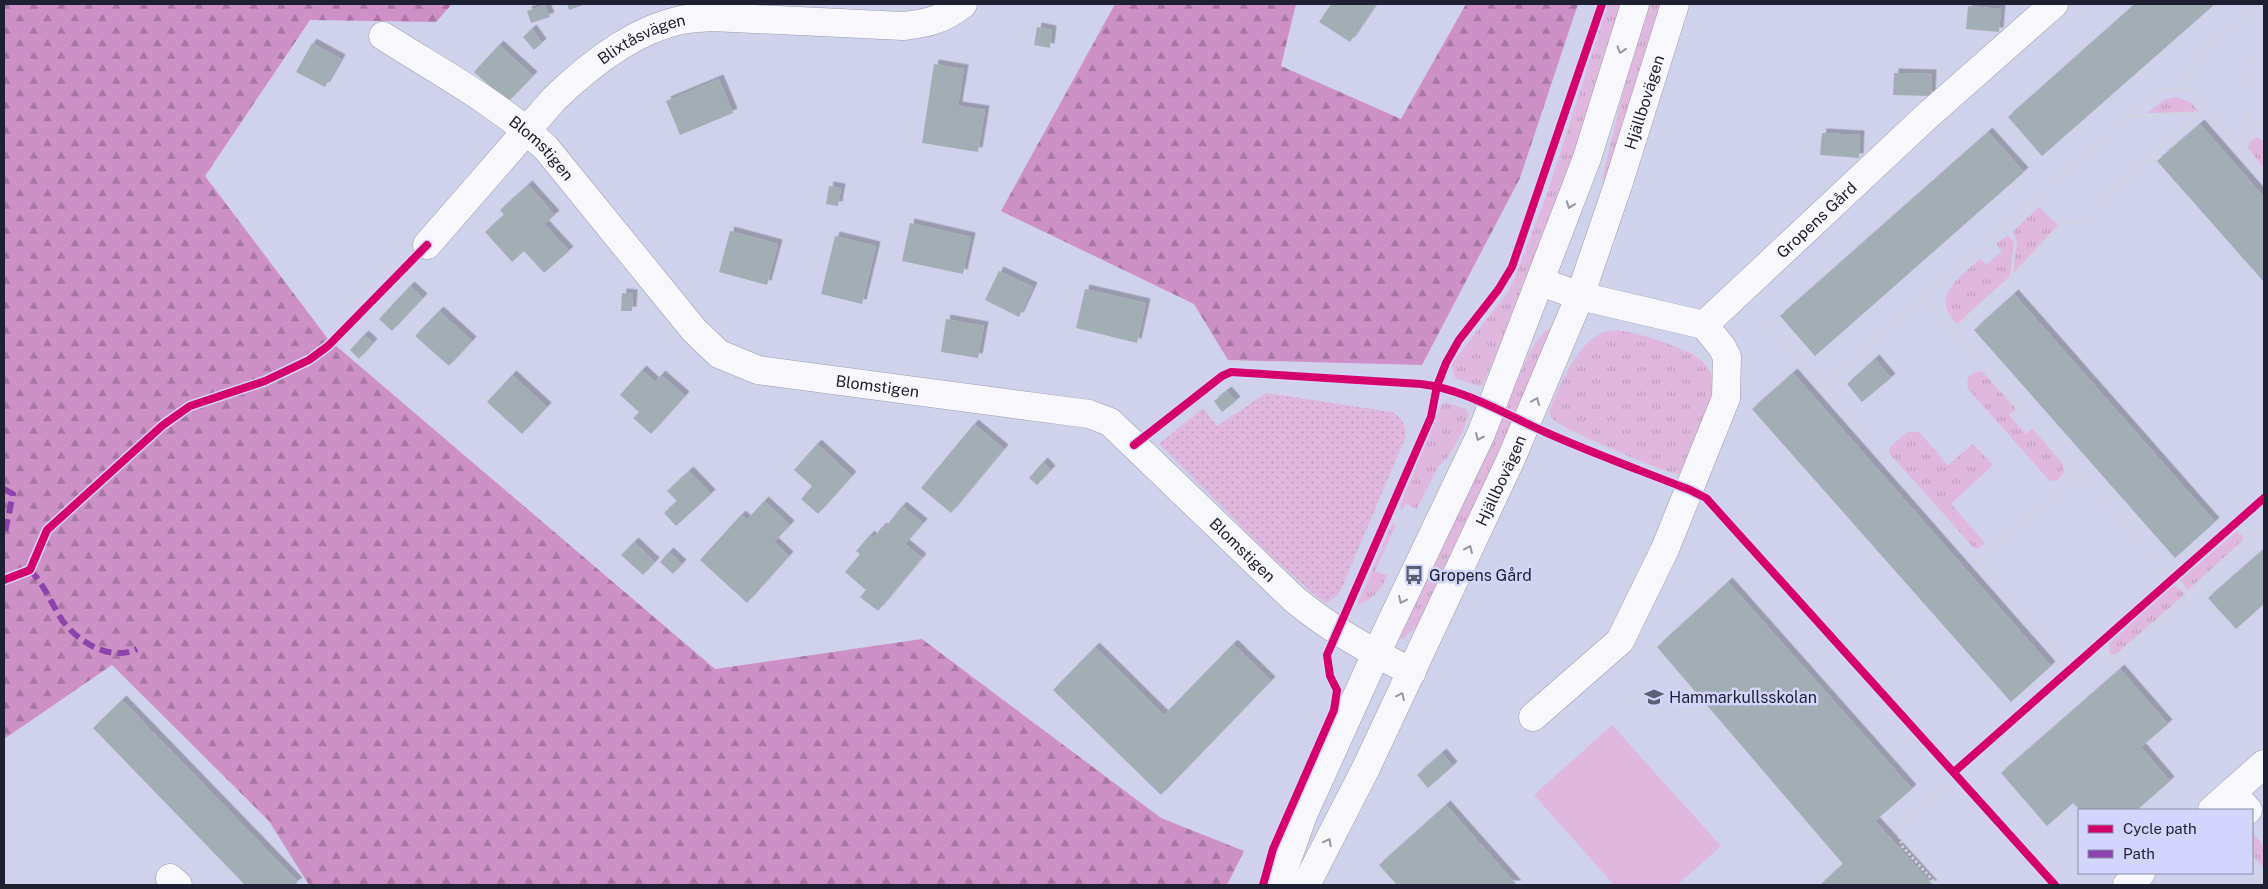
<svg xmlns="http://www.w3.org/2000/svg" width="2268" height="889" font-family="'Public Sans',sans-serif">
  <style>
    .grass { fill: url(#grass-tufts) }
    .forest { fill: url(#forest-firs) }
    .park { fill: url(#park-dots) }
    .pitch { fill: #e1b8dd }
    .building { fill: #a3aeb4; filter: url(#shadow) }
    .lines { fill: none; stroke-linecap: round; stroke-linejoin: round }
    .minor-casing { stroke: #9a9bae; stroke-width: 29 }
    .path { stroke: #d3d3db; stroke-width: 3; stroke-dasharray: 2.5 2.5; stroke-linecap: butt }
    .minor { stroke: #f8f8fc; stroke-width: 28 }
    .quiet { stroke: #8e44ad; stroke-width: 6; stroke-dasharray: 12 6; stroke-linecap: butt }
    .cycleway-casing { stroke: #d3d5fc; stroke-width: 11 }
    .cycleway { stroke: #d6006c; stroke-width: 8 }
    .oneway { stroke: #9696a0 }
    .labels { text-anchor: middle; stroke-width: 5; stroke-linejoin: round; paint-order: stroke }
    .street-label { font-size: 16px; fill: #1e1f30; stroke: #d3d5fc }
    .poi-label { font-size: 16px; fill: #1e1f30; stroke: #d3d5fc; text-anchor: start }
  </style>
  <defs>
    <pattern id="grass-tufts" width="24" height="20" patternUnits="userSpaceOnUse" patternTransform="scale(1.25)"><rect width="24" height="20" fill="#e1b8dd"/><path d="M3 7l-1-3M5 7V3M7 7l1-3M15 17l-1-3M17 17v-4M19 17l1-3" fill="none" stroke="#c19ebe"/></pattern>
    <pattern id="forest-firs" width="22" height="20" patternUnits="userSpaceOnUse" patternTransform="scale(1.25)"><rect width="22" height="20" fill="#ce91c6"/><path d="M5 1l3.5 6h-7zM16 11l3.5 6h-7z" fill="#a776a1"/></pattern>
    <pattern id="park-dots" width="8" height="8" patternUnits="userSpaceOnUse" patternTransform="scale(1.25)"><rect width="8" height="8" fill="#e1b8dd"/><path d="M2 2h.1M6 6h.1" fill="none" stroke="#c19ebe" stroke-width="1.8" stroke-linecap="round"/></pattern>
    <filter id="shadow"><feDropShadow dx="4.5" dy="-4.5" stdDeviation="0" flood-color="#0004"/></filter>
  </defs>
  <rect width="100%" height="100%" fill="#d0d2eb"/>
  <path class="grass" d="M1608,4H1622L1585,121L1505,338L1502,339L1483,385L1478,386L1455,378L1452,365L1455,359L1508,292L1515,277L1547,194Z
    M1649,4H1665L1609,181L1602,179L1628,72Z
    M2176,97L2190,102L2199,112L2147,113L2164,100Z
    M2256,137L2264,141V168L2248,148L2249,143Z
    M2039,207L2058,225L2013,274L2017,242L2013,231Z
    M2008,235L2014,242L2010,276L1957,324C1929,297 1960,277 1980,259L1986,265L2002,251L1996,244Z
    M1552,328L1523,402L1420,623L1402,640L1398,635L1529,354C1535,344 1540,332 1552,328Z
    M1616,330C1637,333 1654,338 1674,346C1700,356 1718,367 1713,398C1710,416 1692,450 1685,469L1680,474C1670,476 1566,430 1555,421C1552,419 1550,414 1549,411C1559,387 1576,345 1600,334C1605,331 1611,331 1616,330Z
    M1982,371L2016,409L2009,415L2026,434L2032,428L2063,464L2064,473L2058,480L2051,481L2048,479L1968,389C1965,378 1970,372 1982,371Z
    M1447,403L1466,409L1469,415L1463,431L1448,457L1438,467L1417,509L1406,504L1401,511L1400,506L1440,408L1443,403Z
    M1907,432H1919L1948,465L1973,444L1993,465L1951,504L1985,543L1978,549L1973,547L1889,453V448Z
    M1392,524L1396,525L1375,571L1387,575C1382,590 1372,600 1357,605Z
    M2237,531L2243,536L2242,541L2188,590L2180,580Z
    M2174,585L2185,594L2115,655L2110,654L2109,644Z
    M2252,832L2264,846V869L2252,855Z"/>
  <path class="forest" d="M4,4H452L436,22L310,20L205,176L328,339L715,669L922,639L1161,818L1244,851L1227,885H309L269,821L112,665L4,739Z
    M1115,4H1296L1281,66L1401,119L1466,4H1578L1520,178L1422,365L1228,360L1194,304L1001,211Z"/>
  <path class="park" d="M1266,393L1392,412C1402,418 1405,424 1406,436L1344,583L1338,595L1327,603L1317,597L1271,556L1159,444L1203,408L1217,426Z"/>
  <path class="pitch" d="M1612,725L1721,846L1677,885H1614L1534,795Z"/>
  <path class="building" d="M567,4H586L569,10Z
    M1331,4H1376L1350,42L1319,22Z
    M2135,4H2215L2042,156L2008,117Z
    M545,5L550,17L531,23L527,11Z
    M1968,6L2001,9L1999,32L1966,29Z
    M1037,27L1052,30L1050,48L1034,45Z
    M532,29L542,43L534,50L523,37Z
    M312,43L341,59L325,87L296,72Z
    M499,45L533,76L508,102L474,72Z
    M934,64L964,69L958,106L985,110L978,152L922,143Z
    M1894,73L1932,74L1931,96L1893,95Z
    M719,79L733,113L680,135L666,101Z
    M2200,124L2264,197V282L2157,161Z
    M1988,132L2024,172L1815,356L1780,316Z
    M1822,133L1860,135L1859,158L1820,155Z
    M528,185L555,215L544,224L569,251L544,273L524,251L512,262L485,232L504,215L500,210Z
    M829,186L841,188L838,206L826,204Z
    M910,223L971,237L963,274L902,261Z
    M730,231L778,244L767,285L719,272Z
    M835,236L876,246L862,304L821,294Z
    M999,271L1033,287L1019,317L985,300Z
    M410,286L423,298L392,331L379,319Z
    M1085,289L1146,303L1137,343L1076,328Z
    M622,293L633,294L632,311H621Z
    M2014,294L2215,522L2175,558L1974,330Z
    M439,311L472,341L449,366L415,336Z
    M946,319L984,326L978,358L941,352Z
    M364,335L373,343L359,359L350,350Z
    M1875,359L1891,378L1862,402L1847,384Z
    M642,370L655,382L661,375L685,396L651,434L633,418L639,412L620,395Z
    M1793,373L2051,666L2011,702L1752,409Z
    M512,375L547,407L522,434L487,402Z
    M1227,391L1236,401L1222,412L1214,401Z
    M974,424L1004,449L951,513L921,488Z
    M817,444L852,476L818,514L801,499L812,486L794,470Z
    M1043,462L1051,470L1037,485L1029,478Z
    M689,471L711,494L676,526L664,513L677,501L667,491Z
    M764,501L790,525L774,542L789,556L747,603L700,560L741,515L747,520Z
    M902,506L923,523L905,544L922,558L878,611L860,597L866,590L845,572L860,554L856,551L870,535L873,538L882,527L884,529Z
    M634,542L655,562L643,575L621,555Z
    M2264,549V604L2236,629L2208,598Z
    M669,552L682,564L673,574L660,562Z
    M1728,582L1912,789L1875,821L1933,885H1820L1843,864L1657,647Z
    M1233,644L1271,681L1161,795L1053,690L1095,647L1164,715Z
    M2120,669L2168,724L2141,747L2170,781L2137,810H2080L2073,803L2047,826L2001,773Z
    M122,700L298,882L294,885H245L93,728Z
    M1442,753L1453,766L1428,788L1417,775Z
    M1446,805L1517,885H1397L1379,865Z"/>
  <g class="lines">
    <g class="minor-casing">
      <g id="minor">
        <path id="s1" d="M383,36C438,71 498,103 546,148L694,330L719,354L758,370L1089,414L1110,422L1294,599C1330,629 1370,651 1412,672"/>
        <path id="s2" d="M427,245L554,99C588,66 634,30 681,20C691,18 701,18 712,17L903,26C929,23 942,20 963,4"/>
        <path d="M1541,282L1580,296L1704,325"/>
        <path id="s3" d="M1704,325L1926,117L2054,4"/>
        <path d="M1533,717L1620,641L1665,549L1726,398L1727,357L1722,347L1704,325"/>
        <path d="M2232,792L2248,810"/>
        <path d="M2212,810L2264,764"/>
        <path d="M170,878L178,885"/>
        <path d="M1278,885L1303,815L1376,654L1481,434L1587,158L1635,4"/>
        <path id="s4" d="M1306,885L1366,768L1511,459L1580,296L1618,185L1675,4"/>
        <path d="M2127,885L2141,873"/>
      </g>
    </g>
    <path class="path" d="M2260,4C2243,18 2196,52 2189,70C2186,77 2188,83 2189,90L2264,176
      M2129,117L2200,112
      M2247,134L2250,63L2264,52
      M2236,144L2264,119
      M1924,297L2172,578L2191,594
      M1757,312L2070,668
      M1953,330L1990,300L2061,224L2076,223L2087,219L2099,209L2112,190L2205,109
      M1823,386L2148,100C2162,90 2171,87 2189,90
      M1388,515L1408,525
      M2239,520L2255,537
      M1977,562L2080,474
      M2096,645L2120,669
      M2114,662L2264,529
      M2252,865L2264,878
      M1937,885L1902,846L1897,827L1957,775"/>
    <use href="#minor" class="minor"/>
    <path class="quiet" d="M4,489L13,494L4,537
      M30,570C44,584 51,603 62,620C78,642 110,662 137,649"/>
    <g class="cycleway-casing">
      <path id="cycleway" d="M1134,445L1222,376L1231,372L1421,384C1464,389 1505,414 1545,432C1592,453 1642,471 1690,490L1706,498L2055,885
        M4,580L30,570L47,530L163,425L190,406L265,381L309,360L328,346L427,245
        M1954,772L2264,498
        M1263,885L1273,849L1334,710L1337,690L1330,676L1327,655L1431,417L1437,386L1446,363L1459,340L1498,290L1512,267L1602,4"/>
    </g>
    <use href="#cycleway" class="cycleway"/>
  </g>
  <defs><path id="oneway-chevron" d="M-2-3.5L2.5 0L-2 3.5" fill="none" stroke-width="1.6" stroke-linecap="round" stroke-linejoin="round" transform="scale(1.25)"/></defs>
  <g class="oneway">
    <use href="#oneway-chevron" transform="translate(1621 50) rotate(107)"/>
    <use href="#oneway-chevron" transform="translate(1570 205) rotate(110)"/>
    <use href="#oneway-chevron" transform="translate(1536 401) rotate(-67)"/>
    <use href="#oneway-chevron" transform="translate(1479 437) rotate(114)"/>
    <use href="#oneway-chevron" transform="translate(1469 549) rotate(-65)"/>
    <use href="#oneway-chevron" transform="translate(1402 600) rotate(115)"/>
    <use href="#oneway-chevron" transform="translate(1401 696) rotate(-64)"/>
    <use href="#oneway-chevron" transform="translate(1328 842) rotate(-63)"/>
  </g>
  <defs>
    <g id="bus-bare" transform="scale(1.5)"><path d="M-5-6H5V4H4V6H2V4H-2V6H-4V4H-5ZM-3.5-4V0h7V-4ZM-3.5 1.2v1.5H-2V1.2ZM2 1.2v1.5H3.5V1.2Z" fill="#5c5e71" stroke="#d3d5fc" stroke-width="2.5" paint-order="stroke"/></g>
    <g id="school-bare" transform="scale(1.5)"><path d="M0-5L7-2L0 1L-7-2ZM-4 1L0 2.5L4 1V4Q0 6-4 4Z" fill="#5c5e71" stroke="#d3d5fc" stroke-width="2.5" paint-order="stroke"/></g>
  </defs>
  <g fill-rule="evenodd">
    <use href="#bus-bare" x="1414" y="575"/>
    <use href="#school-bare" x="1654" y="697"/>
  </g>
  <g class="labels">
    <g class="street-label">
      <text dy="6" stroke="none"><textPath href="#s2" startOffset="301">Blixtåsvägen</textPath></text>
      <text dy="6" stroke="none"><textPath href="#s4" startOffset="854">Hjällbovägen</textPath></text>
      <text dy="6" stroke="none"><textPath href="#s1" startOffset="195">Blomstigen</textPath></text>
      <text dy="6" stroke="none"><textPath href="#s3" startOffset="154">Gropens Gård</textPath></text>
      <text dy="6" stroke="none"><textPath href="#s1" startOffset="630">Blomstigen</textPath></text>
      <text dy="6" stroke="none"><textPath href="#s4" startOffset="449">Hjällbovägen</textPath></text>
      <text dy="6" stroke="none"><textPath href="#s1" startOffset="1050">Blomstigen</textPath></text>
    </g>
    <g class="poi-label">
      <text x="1429" y="581">Gropens Gård</text>
      <text x="1669" y="703">Hammarkullsskolan</text>
    </g>
  </g>
  <rect width="2268" height="889" fill="none" stroke="#1e1f30" stroke-width="10"/>
  <rect x="2078" y="809" width="175" height="65" fill="#d3d5fc" stroke="#8b8caa"/>
  <rect x="2088" y="825" width="25" height="8" fill="#d6006c" stroke="#8b8caa"/>
  <text x="2123" y="834" font-size="15" fill="#1e1f30">Cycle path</text>
  <rect x="2088" y="850" width="25" height="8" fill="#8e44ad" stroke="#8b8caa"/>
  <text x="2123" y="859" font-size="15" fill="#1e1f30">Path</text>
</svg>
